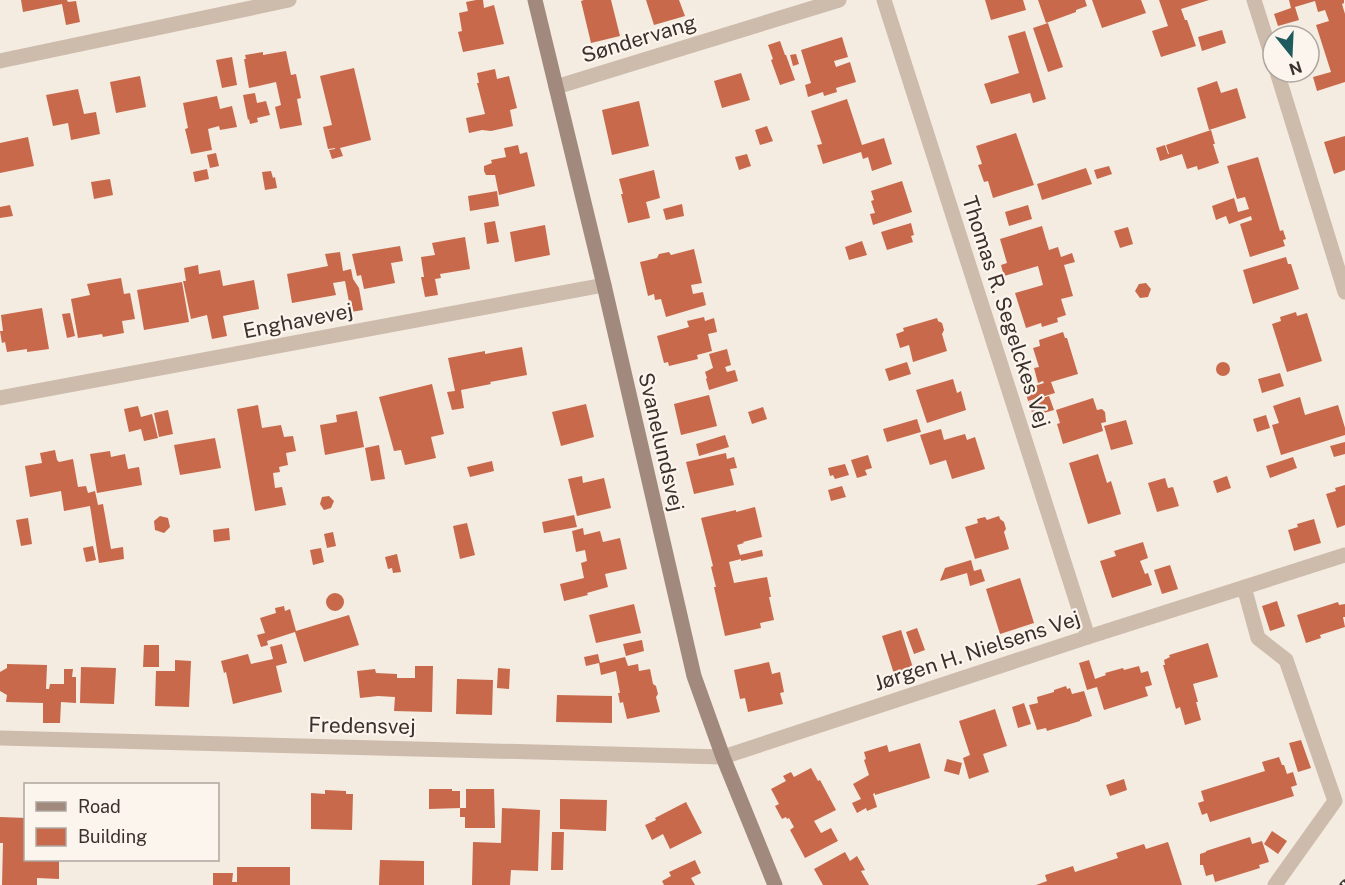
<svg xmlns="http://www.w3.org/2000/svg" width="1345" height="885" font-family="'Public Sans',sans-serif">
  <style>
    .building { fill: #c8694b }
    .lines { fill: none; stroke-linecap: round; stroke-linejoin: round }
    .street { stroke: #cdbbac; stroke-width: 15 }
    .secondary { stroke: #a18a7d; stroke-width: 15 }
    .rail-casing { stroke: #3b302b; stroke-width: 7 }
    .rail { stroke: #fbf5ee; stroke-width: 4.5; stroke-dasharray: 14; stroke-linecap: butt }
    .labels { text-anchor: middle; stroke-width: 4.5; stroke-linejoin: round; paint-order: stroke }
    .street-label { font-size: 21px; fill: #3b302b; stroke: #fbf5ee }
  </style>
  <rect width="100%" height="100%" fill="#f4ebe1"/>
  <path class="building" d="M21,0H67L68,2L76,1L80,22L66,25L62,4L23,12Z
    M476,0H483L484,8L494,5L504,44L463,52L458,32L462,31L459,13L468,11L466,2Z
    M584,0H611L620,36L591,43L581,1Z
    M646,0H679L685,16L654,25Z
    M985,0H1023L1026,10L991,20Z
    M1038,0H1085L1087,6L1076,10V12L1046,23Z
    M1092,0H1141L1146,13L1102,28Z
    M1159,0H1209L1181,9L1185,20H1187L1196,46L1161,57L1152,31L1168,26Z
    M1289,0H1344V3L1342,4L1345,14V82L1317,91L1313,77L1331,72L1316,25L1329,21L1325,10L1318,12L1315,1L1295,7L1299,20L1278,26L1274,14L1291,8Z
    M1048,23L1063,67L1048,72L1033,28Z
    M1222,30L1226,43L1202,51L1198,37Z
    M1025,31L1046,99L1033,103L1030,93L991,104L984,84L1019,73L1008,36Z
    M842,37L848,57L834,61L836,67L850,62L856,82L836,88L837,92L824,96L823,92L808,97L805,85L811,83L801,50Z
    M780,41L785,55H786L795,80L780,85L771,60L773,59L768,45Z
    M286,51L291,75L296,74L301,98L297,99L302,125L280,129L275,107L281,105L276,82L249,88L244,59H246L245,55L263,52V55Z
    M796,54L799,64L793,66L790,55Z
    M232,57L237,85L222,88L216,60Z
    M354,68L371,140L340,148L343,156L332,159L329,150L335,149V148L328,149L323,127L332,125L320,76Z
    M495,69L497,79L509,76L517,108L510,110L513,126L491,131L482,130L469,133L466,118L485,114L477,83H479L477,73Z
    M741,73L750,100L722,108L714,81Z
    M140,76L146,107L116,113L110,82Z
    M1217,81L1221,93L1237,88L1246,118L1209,130L1197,88Z
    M78,89L84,114L96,112L100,134L71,140L68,123L53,126L46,95Z
    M255,93L257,103L266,101L270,115L257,118L258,122L250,124L249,119L248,120L243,95Z
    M217,96L220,109L232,106L237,127L220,130L219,126L208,129L212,150L191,154L185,129L188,128L183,103Z
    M847,99L862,145L884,138L892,164L872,171L868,157L863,159L861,152L823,164L817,145L822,144L811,111Z
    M639,101L649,146L612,155L602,110Z
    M767,126L773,141L760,145L755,130Z
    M1211,130L1215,144H1213L1219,163L1198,170L1197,166L1187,169L1182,154L1160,161L1156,148L1165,145L1168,154H1169L1166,145Z
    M1016,133L1034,185L993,198L988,181L984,182L978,165L982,164L976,146Z
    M1345,136V170L1334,174L1324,142Z
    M28,137L34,166L0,173V143Z
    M518,145L520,154L527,152L535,186L499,195L495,175H486L484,171V166L492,163L491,160L506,157L504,148Z
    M216,153L219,166L210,168L207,155Z
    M747,154L751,166L739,170L735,157Z
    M1258,157L1280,231L1283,230L1286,239L1283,240L1285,246L1250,257L1240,224L1252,220L1251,216L1229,224L1226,216L1216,220L1212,206L1234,198L1238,212L1249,209L1245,197L1237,199L1227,166Z
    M1109,166L1112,174L1097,179L1094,170Z
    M1086,168L1092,184L1042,200L1037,184Z
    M207,169L209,179L195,182L193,172Z
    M654,170L660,198L646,202L650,218L628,223L621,194H623L619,179Z
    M271,171L273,178L275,177L277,188L265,190L262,172Z
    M110,179L113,195L94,199L91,182Z
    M902,181L912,212L873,225L870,214L875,213L871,201L874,200L871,191Z
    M497,191L499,206L470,211L468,196Z
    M682,204L684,216L666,220L663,209Z
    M10,205L13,216L0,218V207Z
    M1028,205L1032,219L1009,226L1005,212Z
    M495,221L499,242L487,244L484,223Z
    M911,223L914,235L911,236L913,242L887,250L881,232Z
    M545,225L550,255L515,262L510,232Z
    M1042,226L1049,250L1058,247L1061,257L1072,253L1075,262L1064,265L1073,296L1061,299L1066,315L1057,318L1058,322L1042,327L1041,323L1026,328L1015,293L1043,285L1038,266L1004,276L1001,265L1007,263L1000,239Z
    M1128,227L1133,244L1120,248L1114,231Z
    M465,237L470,269L440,274L441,278L435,279L438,295L425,297L421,277H424L421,257L435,255L432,243Z
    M862,241L867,255L849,260L845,247Z
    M400,246L403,261L391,263L395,283L364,289L361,275L357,276L352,254Z
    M694,249L702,283L691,285L693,294L703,292L706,305L666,317L661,299L655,300L654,294L648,296L640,262L657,258L659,254L669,252L671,255Z
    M340,252L343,271L351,269L353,279L359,288L363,310L351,312L345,281L333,283L336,295L292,303L287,274L328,266L325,254Z
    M1286,257L1288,264H1291L1299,289L1253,304L1243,270Z
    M198,265L199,274L220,270L223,286L254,280L259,309L223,316L227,336L212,339L207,315L191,319L183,281H186L184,268Z
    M121,278L124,294L130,293L135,319L122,321L124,333L103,337L102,334L78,338L71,299L90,295L87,284Z
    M182,282L189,322L144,330L137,290Z
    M1146,283L1151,289L1148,297L1140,298L1135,291L1139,284Z
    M42,308L49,349L27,352V349L7,352L5,342L2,343L0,331H3L1,315Z
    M1296,312L1297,316L1307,313L1322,361L1287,372L1272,324L1281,321L1280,317Z
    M70,313L75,336L67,338L62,314Z
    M704,317L705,321L714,318L717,332L708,334L712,351L697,355L698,359L669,366L668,362L664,363L657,336L689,327L687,321Z
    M937,318L938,321L942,323L944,330L942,334L947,351L913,362L909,345L900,348L896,334L904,331L903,328Z
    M1063,332L1065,338H1067L1078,374L1051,382L1055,393L1028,401L1025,389L1044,383L1043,381L1038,383L1034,368L1039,367L1033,348L1040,346L1039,340Z
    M522,347L527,375L490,382L491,384L461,390L464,408L452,410L447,392L455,391L448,358L485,351V354Z
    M727,349L731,365L725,367L727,372L735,370L738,381L709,390L706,379L707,378L705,372L713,368L709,354Z
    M907,362L911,374L889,381L885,369Z
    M1216 369a7 7 0 1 1 14 0a7 7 0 1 1-14 0Z
    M1280,373L1284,386L1262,393L1258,379Z
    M953,379L957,393L961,391L966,410L927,423L916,390Z
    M432,384L444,434L431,437L436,458L405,465L401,450L394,451L379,397Z
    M709,395L717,426L681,435L674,404Z
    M1049,396L1054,410L1033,416L1029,402Z
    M1300,397L1305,415L1338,405L1345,428V435L1281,455L1272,425L1279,423L1273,406Z
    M1093,398L1097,410L1102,409L1105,412L1106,422L1101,423L1103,431L1063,444L1057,424L1060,423L1056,410Z
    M586,404L594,437L561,446L552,412Z
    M258,405L262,428L281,425L284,437L293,436L296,451L286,453L288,465L279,467L280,472L273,473L275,488L282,487L286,505L255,511L237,409Z
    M138,406L141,417L152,414L158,438L144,441L141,429L129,432L124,409Z
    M763,407L767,419L752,424L748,412Z
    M168,410L173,434L159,437L154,413Z
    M357,411L364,447L325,455L320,425L337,422L336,415Z
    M1266,415L1270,428L1257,432L1253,419Z
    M917,419L921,432L887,442L883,429Z
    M1126,420L1133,444L1111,450L1104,426Z
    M941,429L944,440L965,434L967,440L975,437L985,469L952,479L946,460L930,465L920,435Z
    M725,435L729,447L699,456L696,444Z
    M215,438L221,468L180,475L174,445Z
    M1345,442V454L1334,457L1330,446Z
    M379,445L385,479L371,481L365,448Z
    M55,450L57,460L59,462L73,459L78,487L86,486L88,493L95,491L98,505L103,504L111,549L123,547L124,559L99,563L90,506L64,511L61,491L30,497L25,466L42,463L40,453Z
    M110,451L111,457L125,454L128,469L139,467L142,485L97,493L90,454Z
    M726,453L727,459L734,457L737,468L730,469L734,485L694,494L686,462Z
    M1098,454L1107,483L1111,481L1121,514L1088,524L1069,463Z
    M868,455L872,468L865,470L867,475L857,478L851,460Z
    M1293,457L1297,468L1270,478L1266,466Z
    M492,461L494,471L470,477L467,467Z
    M845,464L849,475L835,479L833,475L830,476L828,468Z
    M582,476L583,483L604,478L611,508L577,516L568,479Z
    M1227,476L1231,488L1217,493L1213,481Z
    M1165,478L1168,488L1173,487L1179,506L1157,512L1148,483Z
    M1345,485V525L1337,528L1326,494L1336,491L1335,488Z
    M842,486L846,497L831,501L828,490Z
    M329,496L334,501L331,508L324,510L320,504L322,497Z
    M755,507L762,537L743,542L744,543L737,545L740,555L762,550L763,556L741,561V559L729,562L734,583L767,577L771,597H769L774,620L760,623L761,628L725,636L714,587H716L711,567L713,566L701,518L736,510V512Z
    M574,515L577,527L544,533L542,522Z
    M160,516L168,518L170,527L164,533L155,530L154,521Z
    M999,516L1000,519L1004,522L1006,529L1004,532L1009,549L975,559L965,527L978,523L977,519L985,517L987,520Z
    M28,518L32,544L21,546L16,520Z
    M1314,519L1321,543L1294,551L1288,530L1298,527L1297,524Z
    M467,523L475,555L460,559L453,526Z
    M229,528L230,540L214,542L213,530Z
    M583,528L584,535L600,531L603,542L620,538L627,569L605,574L608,587L587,593L588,595L564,601L560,584L584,578L581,563L587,561L585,550L576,552L572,531Z
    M333,532L336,546L327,548L324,534Z
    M1143,542L1148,558L1140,561L1145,574L1148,573L1152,585L1112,598L1100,561L1116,556L1114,551Z
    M93,546L96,560L86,562L83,548Z
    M321,548L324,562L313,565L310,550Z
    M397,554L401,572L393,573L392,568L388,569L385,557Z
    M971,560L974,571L981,569L985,581L970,586L967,573L940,581L945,568Z
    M1170,565L1178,589L1162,594L1154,570Z
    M1020,578L1034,623L1000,634L986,589Z
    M326 602a9 9 0 1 1 18 0a9 9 0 1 1-18 0Z
    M1277,601L1285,626L1270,631L1262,606Z
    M1338,602L1339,605L1345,604V617H1343L1345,627L1320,635L1321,638L1306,643L1297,615Z
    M634,604L641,633L596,643L589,615Z
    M284,606L285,611L290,609L296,631L349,615L359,645L304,662L295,632L267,641L268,645L261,647L257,635L265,633L260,618L276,613L275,608Z
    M917,628L925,650L914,654L906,632Z
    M901,630L914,671L895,677L882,636Z
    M642,640L644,651L626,656L623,644Z
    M1208,643L1218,677L1193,684L1198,702H1196L1201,720L1185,725L1180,707L1176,709L1163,665H1165L1164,660L1170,657L1169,655Z
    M282,644L287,663L276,666L282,692L233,704L226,672L224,673L221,661L248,654L251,664L273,659L270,647Z
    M144,645H159V667H143Z
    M598,654L600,663L625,657L628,666L638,664L639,671L650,669L653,684L656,686L658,694L656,697L660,712L627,719L623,702L620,703L618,693H620L616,671L601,675L599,663L586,666L584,657Z
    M175,660L191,661L189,707L155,706L156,671H175Z
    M1089,660L1095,679L1106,675L1105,673L1123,668L1124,670L1139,666L1141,673L1148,671L1152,685L1145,687L1148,696L1104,710L1097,687L1087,690L1079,663Z
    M769,662L772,674L780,672L784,692L780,693L783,704L748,712L745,698L740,699L734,670Z
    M7,664L47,665L46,689H49L50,684H64V669H73L72,677H76V703L61,702L60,723H43V703L6,702L7,695L0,691V672L7,668Z
    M415,666H433L432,712L394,711L395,697L378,696L360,698L357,671L375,669L376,673L397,674V678H415Z
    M81,667L116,668L114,704L80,703Z
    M498,668L510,669L509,689L497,688Z
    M457,679L493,680L492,715L456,714Z
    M1066,686L1067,689L1070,688L1072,694L1084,691L1092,716L1080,720V721L1047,731L1046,728L1037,730L1029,705L1038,703L1037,697L1054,692V690Z
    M557,695L612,696V723L556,722Z
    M1024,703L1031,724L1018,728L1012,707Z
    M995,709L1007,746L983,754L989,772L969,779L963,758L970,755L959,721Z
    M1301,740L1311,768L1298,772L1289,743Z
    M920,743L930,778L875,795V793L873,794L877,807L867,811L866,808L857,813L852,803L861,799L853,784L869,775L864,760L866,759L864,752L887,745L889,752Z
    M1279,757L1282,765H1284L1287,774L1293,772L1297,785L1291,787L1294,796L1210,822L1207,813L1202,815L1198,803L1204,801L1201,791L1265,771L1262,762Z
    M947,759L962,763L959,775L944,771Z
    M811,768L818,781L820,780L836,810L814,821L821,833L831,828L838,841L805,858L790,830L794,827L789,818L787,819L786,817L782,819L775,806L779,804L771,789L786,781L783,776L791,772L794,777Z
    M1124,779L1127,790L1110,796L1106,785Z
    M429,789H452V791H460V808L429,809Z
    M466,789H494L495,828H465V817H460V808H466Z
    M325,790L346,791V794H353L352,830L311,829V793L325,794Z
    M560,799L607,800L606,831L560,829Z
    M686,802L702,833L670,849L663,834L652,840L645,825L656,820L655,818Z
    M502,808L540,810L538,871L511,870L510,885H472L473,842L501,843Z
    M0,817L26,818V860H59V879L37,878V885H2L3,843H0Z
    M1272,831L1287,841L1278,854L1264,844Z
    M552,832H564L563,870H551Z
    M1250,837L1252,844L1262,841L1269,862L1259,865L1260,868L1215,882L1213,874L1206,876L1203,865H1200V854L1206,852V851Z
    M1168,842L1182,885H1036L1047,881L1045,875L1073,866L1075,872L1118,858L1116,853L1144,844L1146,849Z
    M845,852L850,861L857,856L865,870L861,871L869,885H823L814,869Z
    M380,860L424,861V885H379Z
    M695,860L701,873L691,878L695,885H664L662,881L671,876L669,872Z
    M237,867H290V885H213V873H233L232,882H237Z"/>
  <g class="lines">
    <path class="street" d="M884,0L1088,637
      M1254,0L1273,60
      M0,61L289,0
      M1277,72L1345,292
      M556,87L839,0
      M0,398L604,285
      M1244,587L1258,638L1286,660L1335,801L1275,885
      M0,738L723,757L1088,637L1345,555"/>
    <path class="secondary" d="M535,0L604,285L694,676L723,757L775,885"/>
    <g class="rail-casing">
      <path id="rail" d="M1343,885L1345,883"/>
    </g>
    <use href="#rail" class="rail"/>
  </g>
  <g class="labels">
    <g class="street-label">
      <text transform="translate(639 39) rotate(-17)" y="7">Søndervang</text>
      <text transform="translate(1006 312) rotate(72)" y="7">Thomas R. Segelckes Vej</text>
      <text transform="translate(298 321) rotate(-11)" y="7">Enghavevej</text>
      <text transform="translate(661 442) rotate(77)" y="7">Svanelundsvej</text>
      <text transform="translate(977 651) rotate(-18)" y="7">Jørgen H. Nielsens Vej</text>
      <text transform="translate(362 726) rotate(1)" y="7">Fredensvej</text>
    </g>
  </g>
  <rect x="24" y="783" width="195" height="78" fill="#fbf5ee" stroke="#aea6a0" stroke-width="1.5"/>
  <rect x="36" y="802" width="30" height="9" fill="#a18a7d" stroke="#aea6a0" stroke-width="1.5"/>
  <text x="78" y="813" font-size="18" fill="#3b302b">Road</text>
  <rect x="36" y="828" width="30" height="18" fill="#c8694b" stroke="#aea6a0" stroke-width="1.5"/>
  <text x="78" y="843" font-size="18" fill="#3b302b">Building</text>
  <g transform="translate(1291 54) rotate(162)"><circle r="28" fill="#fbf5ee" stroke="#aea6a0" stroke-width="1.5"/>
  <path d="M0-4.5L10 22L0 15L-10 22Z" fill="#1f5a5e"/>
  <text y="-9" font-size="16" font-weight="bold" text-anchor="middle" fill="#3b302b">N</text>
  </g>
</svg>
